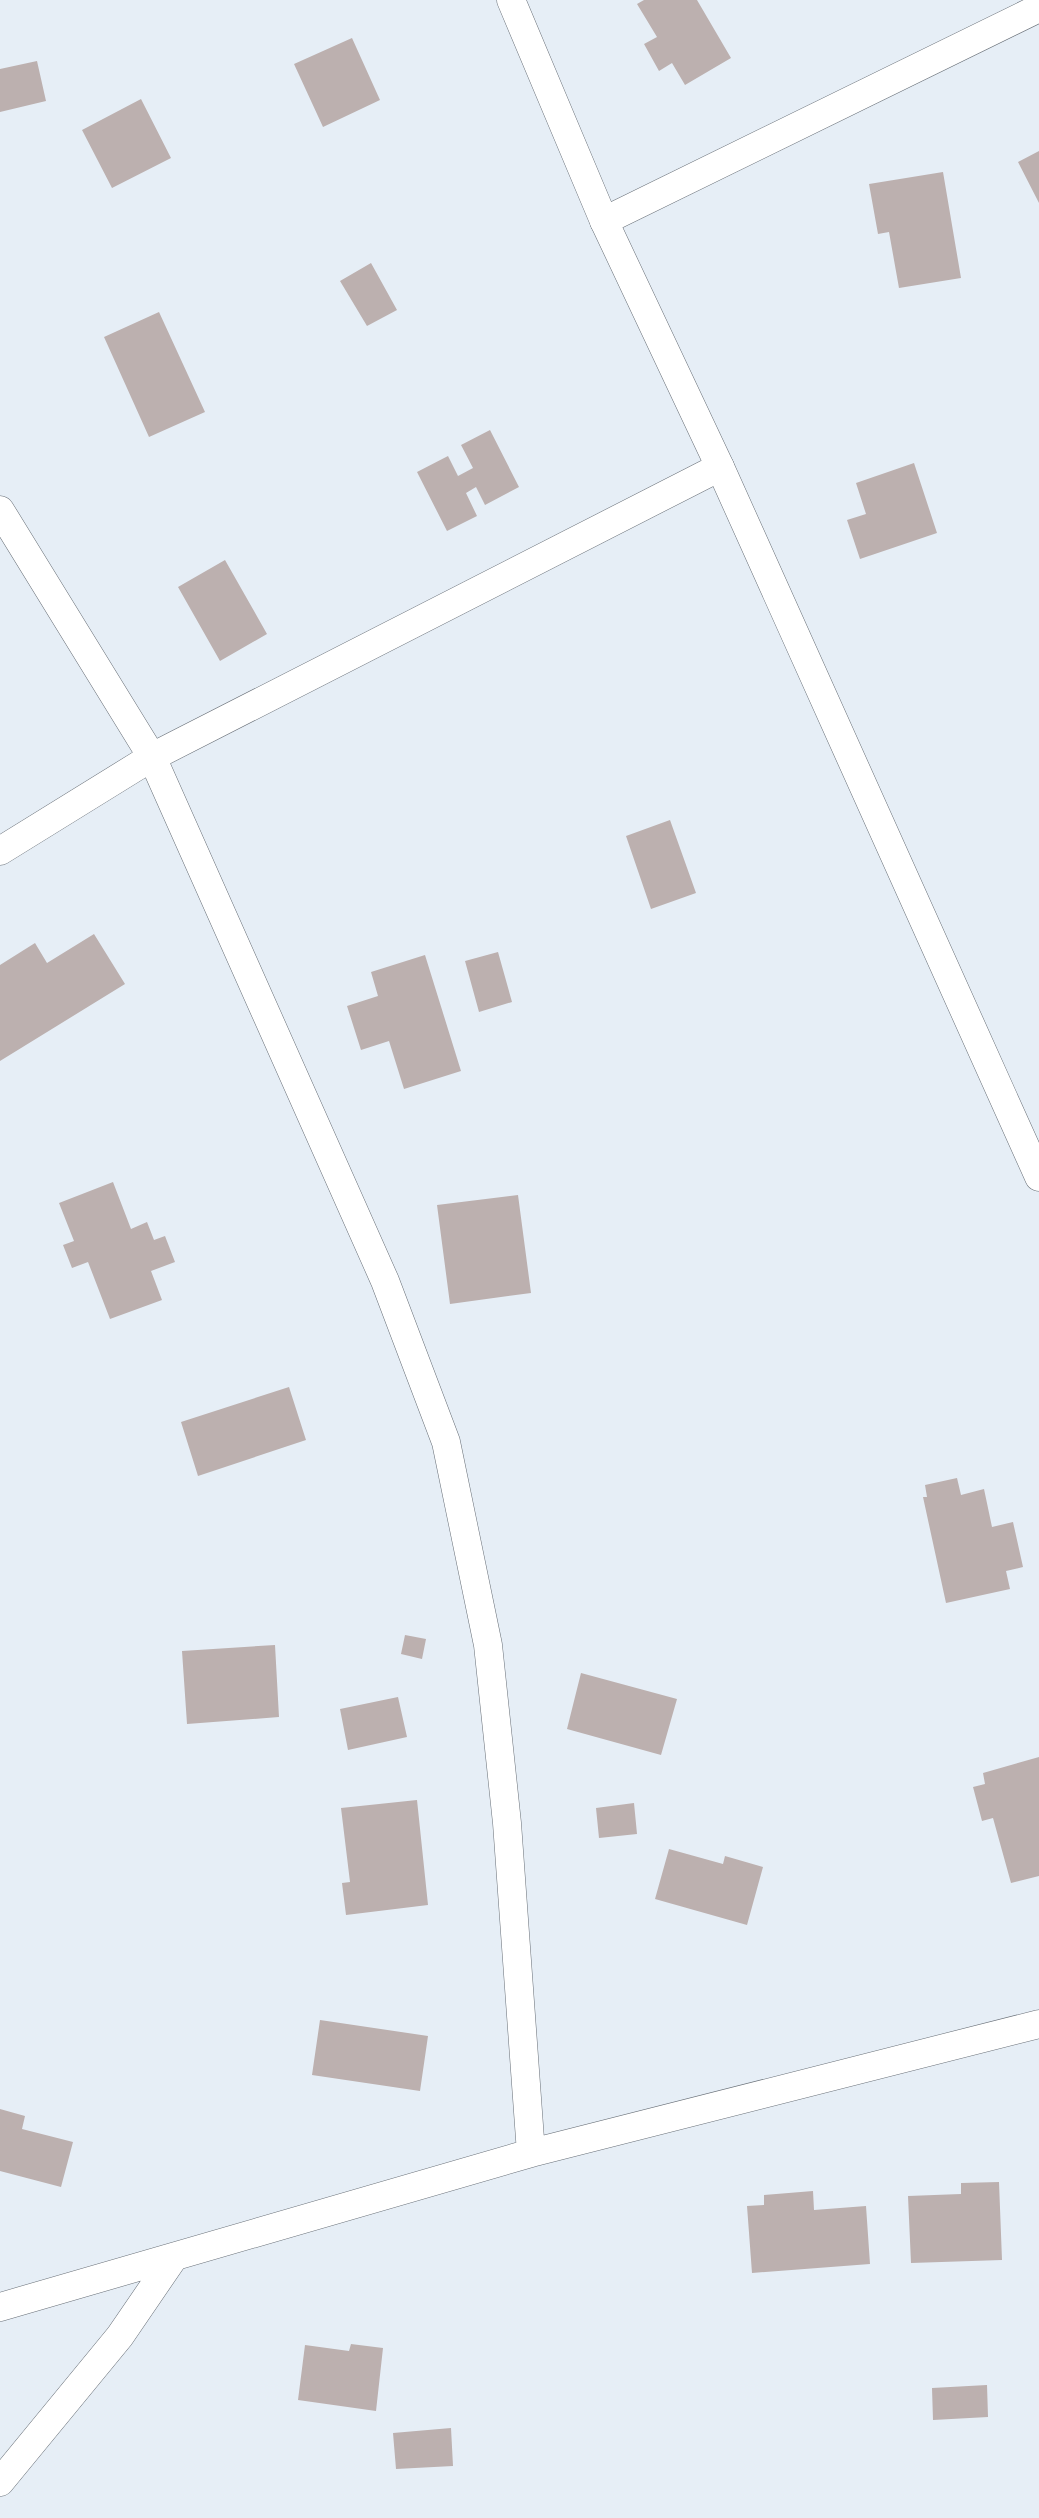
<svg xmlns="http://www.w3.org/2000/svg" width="1039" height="2518" font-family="'Nunito Sans',sans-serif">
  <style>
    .building { fill: #bcb0af }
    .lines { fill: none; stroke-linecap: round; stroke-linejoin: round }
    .minor-casing { stroke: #686f77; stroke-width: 29 }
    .tertiary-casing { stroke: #686f77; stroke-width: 29 }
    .minor { stroke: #fff; stroke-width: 28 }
    .tertiary { stroke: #fff; stroke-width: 28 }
  </style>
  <rect width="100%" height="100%" fill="#e6eef6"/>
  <path class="building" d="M644,0H697L731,58L685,85L672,63L659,71L644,44L657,37L637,4Z
    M352,38L380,100L323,127L294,64Z
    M37,61L46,101L0,112V69Z
    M141,99L171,158L112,188L82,130Z
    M1039,151V203L1018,162Z
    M943,172L961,278L899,288L889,232L878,234L869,184Z
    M371,263L397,310L367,326L340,281Z
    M159,312L205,412L149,437L104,337Z
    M490,430L519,487L485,505L476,487L466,493L477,516L447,531L417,472L448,456L458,476L473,468L461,445Z
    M914,463L937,533L860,559L847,520L866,514L856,483Z
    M225,560L267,634L220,661L178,587Z
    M670,820L696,893L651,909L626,836Z
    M94,934L125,984L0,1061V965L35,943L47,963Z
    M498,952L512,1002L479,1012L465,961Z
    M425,955L461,1071L404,1089L389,1041L361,1050L347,1006L378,996L371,972Z
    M113,1182L131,1229L147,1222L154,1240L165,1236L175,1262L151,1271L162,1300L110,1319L88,1262L72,1268L63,1245L74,1241L59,1203Z
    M518,1195L531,1293L450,1304L437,1205Z
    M289,1387L306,1440L198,1476L181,1422Z
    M957,1478L961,1495L984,1489L992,1527L1013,1522L1023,1567L1006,1571L1010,1589L946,1603L923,1497H927L925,1485Z
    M405,1635L426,1639L422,1659L401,1654Z
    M275,1645L279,1717L187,1724L182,1651Z
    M581,1673L677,1699L661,1755L567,1729Z
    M398,1697L407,1737L348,1750L340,1709Z
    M1039,1757V1876L1011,1883L993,1818L982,1821L973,1787L985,1784L983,1773Z
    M417,1800L428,1905L346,1915L342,1883L350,1882L341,1808Z
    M634,1803L637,1834L599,1838L596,1808Z
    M669,1849L723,1864L725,1856L763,1867L747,1925L655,1899Z
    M320,2020L428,2036L420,2091L312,2075Z
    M0,2109L25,2116L22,2129L73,2142L61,2187L0,2171Z
    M999,2182L1002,2260L911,2263L908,2196L961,2194V2183Z
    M813,2191L814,2210L866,2206L870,2264L752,2273L747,2206L764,2205V2195Z
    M351,2344L383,2348L376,2411L298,2400L305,2345L349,2351Z
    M987,2385L988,2417L933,2420L932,2388Z
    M451,2428L453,2466L396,2469L393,2433Z"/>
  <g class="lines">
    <g class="minor-casing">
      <path id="minor" d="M604,221L1039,8
        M0,510L152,757L385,1281L446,1442L488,1645L507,1823L531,2153
        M0,851L152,757L720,467
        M0,2307L531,2153L1039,2024
        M0,2482L120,2336L174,2257"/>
    </g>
    <g class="tertiary-casing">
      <path id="tertiary" d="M511,0L604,221L720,467L1039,1177"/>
    </g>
    <use href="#minor" class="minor"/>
    <use href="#tertiary" class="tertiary"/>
  </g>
</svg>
